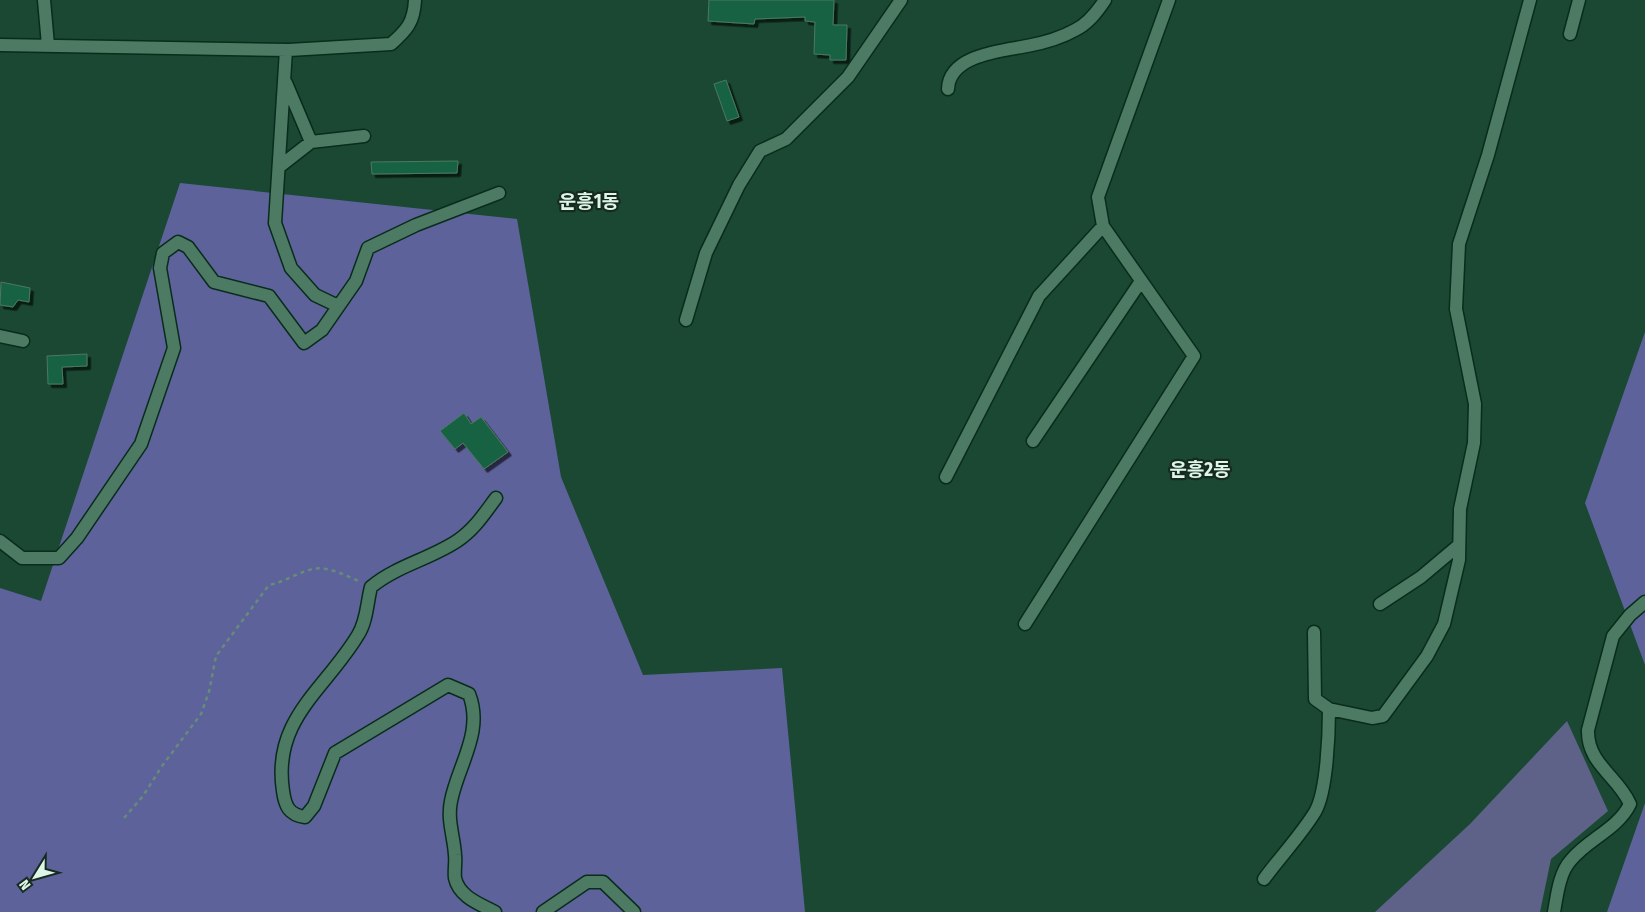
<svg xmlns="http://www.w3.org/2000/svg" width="1645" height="912" font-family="'Fira Sans Condensed','Noto Sans KR',sans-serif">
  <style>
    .green { fill: #5f6288 }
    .forest { fill: #5e629b }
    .building { fill: #186242; stroke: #4b7960; filter: url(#shadow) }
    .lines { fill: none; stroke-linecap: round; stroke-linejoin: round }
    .minor-casing { stroke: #092c1c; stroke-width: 15 }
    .path { stroke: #668b78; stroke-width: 2.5; stroke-dasharray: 4 4; stroke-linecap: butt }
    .minor { stroke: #4d7a62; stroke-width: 12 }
    .labels { text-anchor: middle; stroke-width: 4.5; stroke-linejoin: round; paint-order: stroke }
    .neighbourhood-label { font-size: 19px; font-weight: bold; fill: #def6e8; stroke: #172a1f }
  </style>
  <defs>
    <filter id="shadow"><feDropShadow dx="3.5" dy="3.5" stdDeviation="0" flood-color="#0009"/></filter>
  </defs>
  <rect width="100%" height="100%" fill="#1a4832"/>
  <path class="green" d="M1567,721L1608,811L1551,859L1540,912H1375L1470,824Z"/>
  <path class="forest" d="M180,183L517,219L561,477L643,675L782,668L805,912H0V588L41,601Z
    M1645,332V665L1585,503Z
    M1645,803V912H1607Z"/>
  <path class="building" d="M709,0H834L833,25H847L846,60H830V55L814,54L815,22L805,21V17L755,19L754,24L708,21Z
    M726,80L739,117L727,121L714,84Z
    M458,161L457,173L372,174L371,162Z
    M1,282L30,288L29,302L18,300L13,307L0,305Z
    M87,354V366L62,367L63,384H48L47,356Z
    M464,413L471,424L481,417L508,452L484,469L463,443L455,449L440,431Z"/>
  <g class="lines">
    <g class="minor-casing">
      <path id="minor" d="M44,0L48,45
        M1570,34L1579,0
        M0,45L289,50L391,44C407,30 414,22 415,0
        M286,50L275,223L291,268L315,295L338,306
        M286,83L311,142
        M948,89C949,55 1001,51 1027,46C1043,43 1061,38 1075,30C1088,24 1097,12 1105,0
        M279,167L311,142L364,136
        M686,320L706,253L739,185L760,151L786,139L848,77L901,0
        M0,336L23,341
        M1033,441L1141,281
        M946,477L1039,296L1103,226
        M0,541L22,558H59L77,538L141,444L174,348L160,268L163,253L178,242L188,247L214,282L269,296L304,343L322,330L356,281L368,248L416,225L499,193
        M1380,604L1421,577L1459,545
        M1025,624L1194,356L1103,226L1098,197L1169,0
        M1329,709L1372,718L1383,716L1427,656L1444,624L1459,560L1460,509L1474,443L1475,404L1456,309L1459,244L1488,155L1530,0
        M1264,879C1280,857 1301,835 1315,812C1327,792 1329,733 1329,709L1315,699L1314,632
        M495,912C480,904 459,897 455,878C454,871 456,862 455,855C454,837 447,820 451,801C458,765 484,732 469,694L448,685L335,753L314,806L305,817C289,815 285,806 283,791C272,719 325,690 358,635C367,621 367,602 371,587C396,566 430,559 457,541C474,530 484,514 496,498
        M543,912L587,882H603L634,912
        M1554,912C1557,896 1559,873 1571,860C1588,839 1618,829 1630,804C1618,776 1587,764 1588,730L1613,636L1630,615L1645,602"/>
    </g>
    <path class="path" d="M124,818L143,796L162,766L201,714L209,692L216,656L269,585C284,582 295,574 309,570C326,564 346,576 361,582"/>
    <use href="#minor" class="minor"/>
  </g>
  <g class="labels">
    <g class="neighbourhood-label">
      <text x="589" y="208">운흥1동</text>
      <text x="1200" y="476">운흥2동</text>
    </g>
  </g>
  <g transform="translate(35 877) rotate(233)" stroke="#172a1f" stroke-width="4" paint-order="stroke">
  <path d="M0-4L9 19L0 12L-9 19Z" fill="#def6e8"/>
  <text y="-8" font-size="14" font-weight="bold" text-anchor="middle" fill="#def6e8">N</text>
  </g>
</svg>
